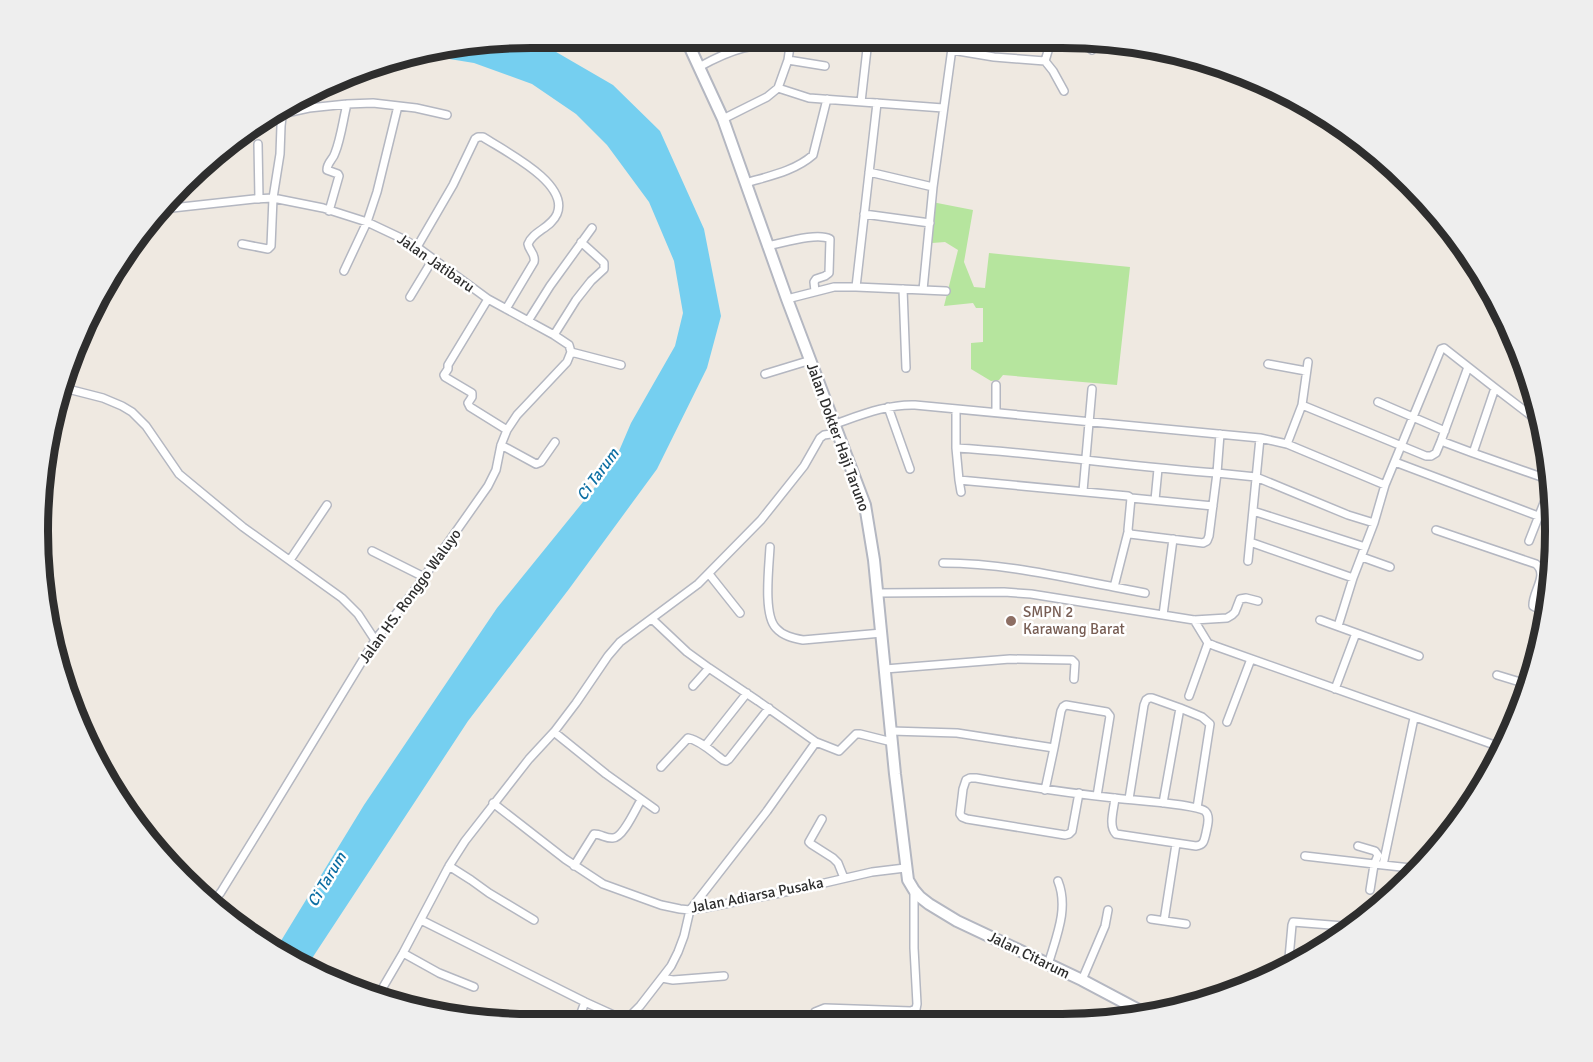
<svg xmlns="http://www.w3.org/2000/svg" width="1593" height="1062" font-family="Signika,sans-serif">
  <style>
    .green { fill: #b6e59e }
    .water { fill: #75cff0 }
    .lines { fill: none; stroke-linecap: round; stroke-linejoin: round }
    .street-casing { stroke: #b4b7c1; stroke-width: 10 }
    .secondary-casing { stroke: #b4b7c1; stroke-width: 14 }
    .street { stroke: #fff; stroke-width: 7 }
    .secondary { stroke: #fff; stroke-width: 10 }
    .education-dot { fill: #8d6e63; stroke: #fff; stroke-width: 2 }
    .labels { text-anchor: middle; stroke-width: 5; stroke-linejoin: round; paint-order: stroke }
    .street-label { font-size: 15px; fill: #2e2e2e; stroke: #fff }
    .education-label { font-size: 15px; fill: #785e54; stroke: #fff; text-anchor: start }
    .water-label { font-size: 16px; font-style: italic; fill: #0d6fa3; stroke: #fff }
    .rim { fill: none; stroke: #2e2e2e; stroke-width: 8 }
  </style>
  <rect width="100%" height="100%" fill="#efe9e1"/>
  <path class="green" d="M932,202L973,210L964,262L974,287L985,288L989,253L1130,267L1117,385L1003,375L999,380L991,381L971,369V343L983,342V308H976L973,303L944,306L958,250L945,242L932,243Z"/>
  <path class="water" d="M532,38L613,85L660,131L704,229L721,316L707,368L657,469L569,589L468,721L305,969L276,949L364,805L497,608L613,465L631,423L675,346L683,313L674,261L649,202L607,145L576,114L532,84L474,63L425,55Z"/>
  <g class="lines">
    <g class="street-casing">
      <path id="street" d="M1082,41L1092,50
        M952,50L994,57L1045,61L1053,71L1064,91
        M788,60L825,66
        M1045,61L1051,41
        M699,67C728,51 757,39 790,48
        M778,88L788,60L791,39
        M861,102L868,40
        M723,119L767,97L778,88L809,98L943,108
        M258,144L259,199
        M869,172L933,187
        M746,183C769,176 795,171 813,155L827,99
        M163,209L254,199L273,198L323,208L367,222L403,239L417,247L488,299L554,335L569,345L571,352
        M329,211L339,176L338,174L327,170C327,162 333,160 335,153C341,138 343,120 347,104
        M864,214L930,223
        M242,244L268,249L271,246L273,198L280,154L281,126L282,117L286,113L309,108L347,104L373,103L416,108L447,115
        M767,246C783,243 817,232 830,239L829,273L825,276L816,279L814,282L815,291
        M417,247L453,185L475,139L478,137H483C504,151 570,183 557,214C551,228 533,231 528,244C529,251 536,254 534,262L506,309
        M344,271L367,222L377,192L398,106
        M856,287L877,103
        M903,289L906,368
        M923,290L933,187L953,41
        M410,297L433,259
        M488,299L448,365V369L444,375L445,377L472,393V397L468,403L470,407L507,430
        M787,299L834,287H856L946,291
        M528,321L550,286L592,228
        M554,335L576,300L591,281L604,269V263L601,260L581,242
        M571,352L621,365
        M1268,364L1306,371
        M765,374L811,360
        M64,388L103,398L122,406L132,412L146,426L179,474L243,527L342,598L358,614L375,640
        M1495,388L1473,453L1550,480L1551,485L1529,541
        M1378,402L1445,431
        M1302,405L1308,362
        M888,407L910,469
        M956,409V448L959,480L1128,496L1131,498L1213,506
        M996,412V385
        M835,424C861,415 888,404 915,405L1260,438L1287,444L1385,485
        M1441,441L1473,453
        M1287,444L1302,405L1426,456H1431L1436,453L1441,441L1468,367
        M501,445L536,464L541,462L555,442
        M956,448C1043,453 1130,467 1217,473L1220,434
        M1395,462L1538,516
        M959,480L961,492
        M1083,491L1092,389
        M1131,498L1128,530L1130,534L1203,543L1207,541L1209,536L1217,473L1256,477L1348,515L1374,523
        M1155,500L1158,469
        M1253,511L1365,547
        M1436,530L1536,564C1549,575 1532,592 1533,606L1547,613
        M1128,532L1114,587L1145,593
        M1250,542L1353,578
        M770,547C769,567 763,615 776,628C783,636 793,638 803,640L882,633
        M372,551L424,577
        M1362,557L1390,567
        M290,560L327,505
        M1248,561L1260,438
        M943,563C1001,563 1057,576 1114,587
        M709,574L740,613
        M878,593L1004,592L1031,594L1194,620L1227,618L1232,615L1235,612L1240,599L1246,598L1258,601
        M1163,615L1173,539
        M652,619L687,652L709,668L758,701L816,742L839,751L856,734H860L892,742
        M1194,620L1208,643L1215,646L1503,748
        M1320,620L1356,633L1335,689
        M1338,626L1353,578L1374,523L1385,485L1441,349L1444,348L1495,388L1542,424
        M1356,633L1419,656
        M885,669L1010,659L1072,660L1075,663L1074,679
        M1497,675L1530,685
        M693,686L709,668
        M1189,696L1208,643
        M1180,708L1202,717L1210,724L1197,808
        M1414,718L1383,865L1420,869
        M1227,722L1251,659
        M891,731L957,733L1054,748L1045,790
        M554,732L606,774L655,809
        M705,746L747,693
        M1054,748L1061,711L1063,707L1066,705L1107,712L1110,716L1097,796
        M661,767L688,738C701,741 712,752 723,760L726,761L729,759L769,708
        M1079,793L1072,831L1069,834L1065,835L967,819L962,817L960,814L963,789L966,780L970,778H976C1022,786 1068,793 1114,798C1130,800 1195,804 1205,811C1211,816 1207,827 1206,833C1204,841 1204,845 1196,846L1116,834C1108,826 1114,809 1115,798
        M1129,799L1144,705L1146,700L1149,698H1152L1180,708L1163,803
        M493,803L565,859L603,884L661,905L680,909L690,910L709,907L790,891L872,872L905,868
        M822,819L809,842L811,844L833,858L838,863L844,878
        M1358,846L1375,851L1378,855L1374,865L1370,890
        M1305,856L1383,865
        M449,866L471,880L489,893L534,920
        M574,866L594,834C601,834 607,839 613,838C623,838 636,808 641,800
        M211,905L221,892L266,819L375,640L412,594L488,486L496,470L501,445L507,430L517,415L567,362L571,352
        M1151,919L1186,924
        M421,920L585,1002L618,1017H625L632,1014L640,1006L671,966L678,952L684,936L690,910L767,811L816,742
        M1164,921L1176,844
        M403,953L439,973L474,987
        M1048,965C1056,937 1069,909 1058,881
        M1288,969L1292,925L1293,922L1356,927
        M662,978L673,980L724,976
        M1082,980L1105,926L1108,910
        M379,994L403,953L449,866L465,841L529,759L554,732L576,703L608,656L620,642L698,584L761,520L804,466L820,438L824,435L838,433
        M1123,1019L1127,1004
        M578,1021L585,1002
        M812,1022L815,1012L825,1008L911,1011L916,1009L917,1004L914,948V891
        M914,1023L916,1009"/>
    </g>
    <g class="secondary-casing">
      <path id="secondary" d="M686,39L723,119L787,299L865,505L874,560L895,774L908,880L914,890L920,897L929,904L957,921L1082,980L1148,1015"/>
    </g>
    <use href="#street" class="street"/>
    <use href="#secondary" class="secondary"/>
  </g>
  <circle class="education-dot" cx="1011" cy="621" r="6"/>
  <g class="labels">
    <g class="street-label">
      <text transform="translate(436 263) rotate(35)" y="5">Jalan Jatibaru</text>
      <text transform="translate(838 437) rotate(70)" y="5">Jalan Dokter Haji Taruno</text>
      <text transform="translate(410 596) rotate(-54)" y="5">Jalan HS. Ronggo Waluyo</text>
      <text transform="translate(757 895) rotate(-11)" y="5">Jalan Adiarsa Pusaka</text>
      <text transform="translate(1029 955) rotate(26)" y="5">Jalan Citarum</text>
    </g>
    <g class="education-label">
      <text x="1023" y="617">SMPN 2<tspan x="1023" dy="17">Karawang Barat</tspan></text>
    </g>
    <g class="water-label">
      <text transform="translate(597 474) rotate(-54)" y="6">Ci Tarum</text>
      <text transform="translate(326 879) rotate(-59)" y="6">Ci Tarum</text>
    </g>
  </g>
  <path d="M0 0H1593V1062H0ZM531 48H1062A483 483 0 0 1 1545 531V531A483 483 0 0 1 1062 1014H531A483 483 0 0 1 48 531V531A483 483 0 0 1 531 48Z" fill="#eee" fill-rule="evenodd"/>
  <path class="rim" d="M531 48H1062A483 483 0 0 1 1545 531V531A483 483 0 0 1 1062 1014H531A483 483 0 0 1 48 531V531A483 483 0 0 1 531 48Z"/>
</svg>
